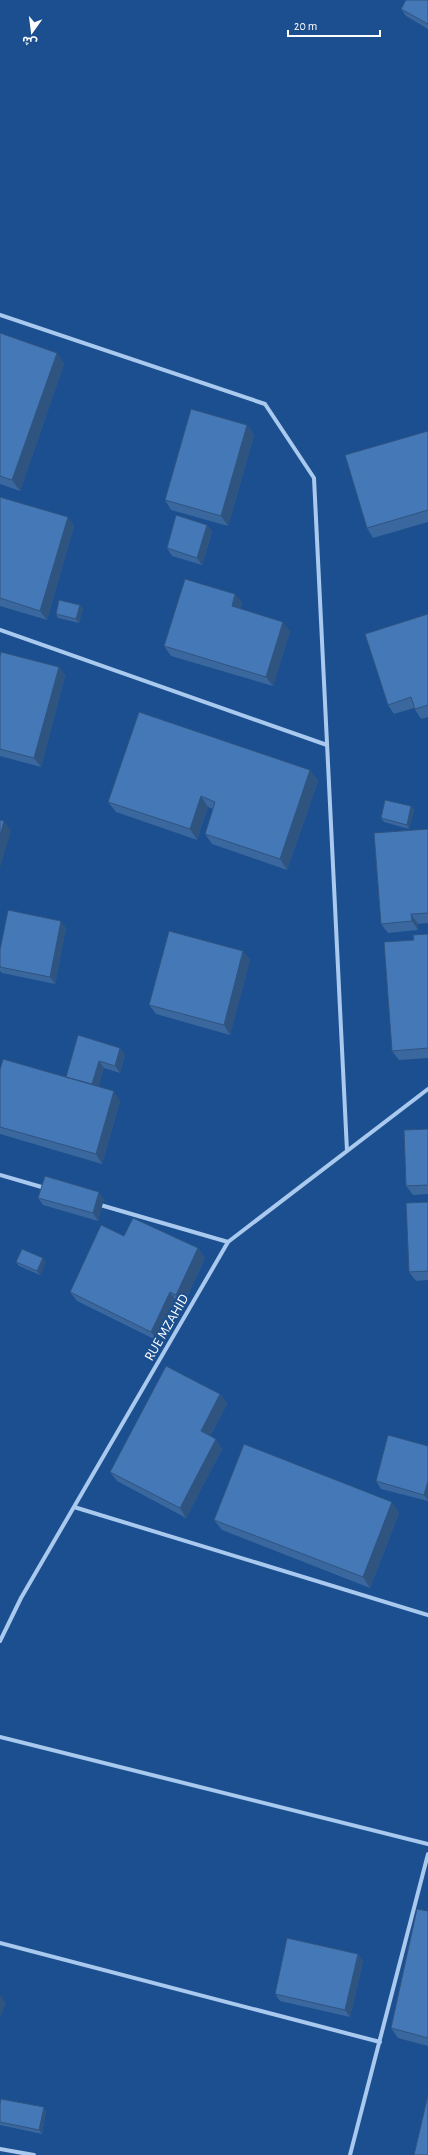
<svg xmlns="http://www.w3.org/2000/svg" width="428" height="2155" font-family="'Alegreya Sans','Noto Sans Arabic',sans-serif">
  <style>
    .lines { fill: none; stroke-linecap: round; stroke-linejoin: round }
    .street { stroke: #a9c9ee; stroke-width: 4 }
    .wall { fill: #3a679d }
    .shaded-wall { fill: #305480 }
    .building { fill: #4478b7; stroke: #305480 }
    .labels { text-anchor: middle; stroke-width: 4; stroke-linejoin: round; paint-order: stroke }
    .street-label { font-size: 14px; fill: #fff; stroke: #1b4f8f }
  </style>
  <rect width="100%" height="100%" fill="#1b4f8f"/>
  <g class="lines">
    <path class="street" d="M0,315L265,404L314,478L347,1151
      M0,630L327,745
      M0,1175L45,1188
      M97,1204L228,1242
      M74,1507L428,1615
      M0,1641L21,1598L228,1242L428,1089
      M0,1737L428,1844
      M0,1943L380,2042
      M0,2149L34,2155
      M350,2155L428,1854"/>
  </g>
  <path class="wall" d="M428,0V29L406,16L401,9Z
    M0,333L57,353L64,364L20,491L0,484Z
    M247,425L254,435L228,526L171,510L165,500Z
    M428,431V522L373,538L367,528Z
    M0,497L74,526L47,620L0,606Z
    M207,525L212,532L202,565L172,556L167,548Z
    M235,594L242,603L240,609L290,631L273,686L171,656L164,646Z
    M83,609L79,623L58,618L56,614Z
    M428,614V717L421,719L414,708L394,714L388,705Z
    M0,657L59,667L65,676L41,767L0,756Z
    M310,770L318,781L287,870L212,844L205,834L213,809L208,807L197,840L116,812L108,802Z
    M411,806L414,810L409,829L384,822L381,818Z
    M428,829V923L418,924V930L388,933L381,924Z
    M66,928L55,984L2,973L0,971V950Z
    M428,934V1058L399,1060L392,1051Z
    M243,951L250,960L230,1035L156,1014L149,1005Z
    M120,1048L125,1055L120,1073L104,1068L98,1087L120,1101L102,1164L0,1134V1070L66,1078V1077Z
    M428,1129V1194L413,1195L406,1186Z
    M38,1198L104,1199L98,1221L43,1205Z
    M428,1202V1280L416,1281L409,1272Z
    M124,1236L198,1248L205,1258L183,1305L176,1301L158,1341L77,1301L70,1292Z
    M16,1262H46L40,1275L19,1266Z
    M220,1394L227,1404L210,1436L216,1439L222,1449L186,1518L117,1481L110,1472Z
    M428,1446V1501L381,1489L376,1481Z
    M399,1513L370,1588L222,1530L214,1520Z
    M428,1911V2046L398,2038L391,2028Z
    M358,1954L363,1961L350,2017L280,2001L275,1994Z
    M0,2104L46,2111L42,2134L0,2125Z"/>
  <path class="shaded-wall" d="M57,353L64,364L20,491L12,480Z
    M247,425L254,435L228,526L221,516Z
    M68,517L74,526L47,620L40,611Z
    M207,525L212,532L202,565L197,558Z
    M235,594L242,603L238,616L232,606Z
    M80,605L83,609L79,623L76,619Z
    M283,622L290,631L273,686L266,677Z
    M59,667L65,676L41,767L34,758Z
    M310,770L318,781L287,870L280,859Z
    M201,796L208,807L197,840L190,829Z
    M411,806L414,810L409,829L407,825Z
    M4,821L11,831L0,868V836Z
    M411,914L418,924V930L412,921Z
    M61,921L66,928L55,984L50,977Z
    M243,951L250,960L230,1035L224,1025Z
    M120,1048L125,1055L120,1073L115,1066Z
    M99,1061L104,1068L97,1092L92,1084Z
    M114,1091L120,1101L102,1164L96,1154Z
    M99,1192L104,1199L98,1221L93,1213Z
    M198,1248L205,1258L183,1305L176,1295Z
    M43,1258L46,1262L40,1275L37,1271Z
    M170,1292L176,1301L158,1341L151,1332Z
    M220,1394L227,1404L207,1441L201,1431Z
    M216,1439L222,1449L186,1518L180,1508Z
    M428,1481V1500L424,1495Z
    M392,1502L399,1513L370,1588L363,1577Z
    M358,1954L363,1961L350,2017L345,2010Z
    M0,1995L6,2003L0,2018Z
    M44,2107L46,2111L42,2134L39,2130Z"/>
  <path class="building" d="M406,0H428V24L401,9Z
    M0,333L57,353L12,480L0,476Z
    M191,409L247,425L221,516L165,500Z
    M428,431V510L367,528L345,455Z
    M0,497L68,517L40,611L0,598Z
    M176,515L207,525L197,558L167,548Z
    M185,579L235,594L232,606L283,622L266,677L164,646Z
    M59,600L80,605L76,619L56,614Z
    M428,614V705L415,709L411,697L388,705L365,634Z
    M1,652L59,667L34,758L0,749V657Z
    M139,712L310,770L280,859L205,834L215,802L201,796L190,829L108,802Z
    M385,800L411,806L407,825L381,818Z
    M0,820L4,821L0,836Z
    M428,829V913L411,914L412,921L381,924L374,833Z
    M8,910L61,921L50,977L0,967V950Z
    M169,931L243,951L224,1025L149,1005Z
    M428,934V1048L392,1051L384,942L414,940L413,935Z
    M78,1035L120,1048L115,1066L99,1061L92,1084L66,1077Z
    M3,1059L114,1091L96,1154L0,1127V1070Z
    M428,1129V1185L406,1186L404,1130Z
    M45,1176L99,1192L93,1213L38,1198Z
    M428,1202V1271L409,1272L406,1203Z
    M133,1218L198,1248L176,1295L170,1292L151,1332L70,1292L101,1225L124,1236Z
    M22,1249L43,1258L37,1271L16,1262Z
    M166,1366L220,1394L201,1431L216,1439L180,1508L110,1472Z
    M388,1435L428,1446V1481L424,1495L376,1481Z
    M244,1444L392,1502L363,1577L214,1520Z
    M417,1909L428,1911V2038L391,2028Z
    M287,1938L358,1954L345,2010L275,1994Z
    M428,2095V2155H414Z
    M1,2099L44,2107L39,2130L0,2122V2104Z"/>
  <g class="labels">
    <g class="street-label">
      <text transform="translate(166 1327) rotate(-60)" y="5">RUE MZAHID</text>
    </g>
  </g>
  <g transform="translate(32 32) rotate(194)" stroke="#1b4f8f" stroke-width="3" paint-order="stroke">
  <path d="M0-3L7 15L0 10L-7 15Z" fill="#ffffff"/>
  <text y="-6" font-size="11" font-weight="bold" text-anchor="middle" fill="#ffffff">ش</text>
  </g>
  <path d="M288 30v6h92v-6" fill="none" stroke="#ffffff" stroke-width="2"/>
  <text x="294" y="30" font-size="12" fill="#ffffff" stroke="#1b4f8f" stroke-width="3" paint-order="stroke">20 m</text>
</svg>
